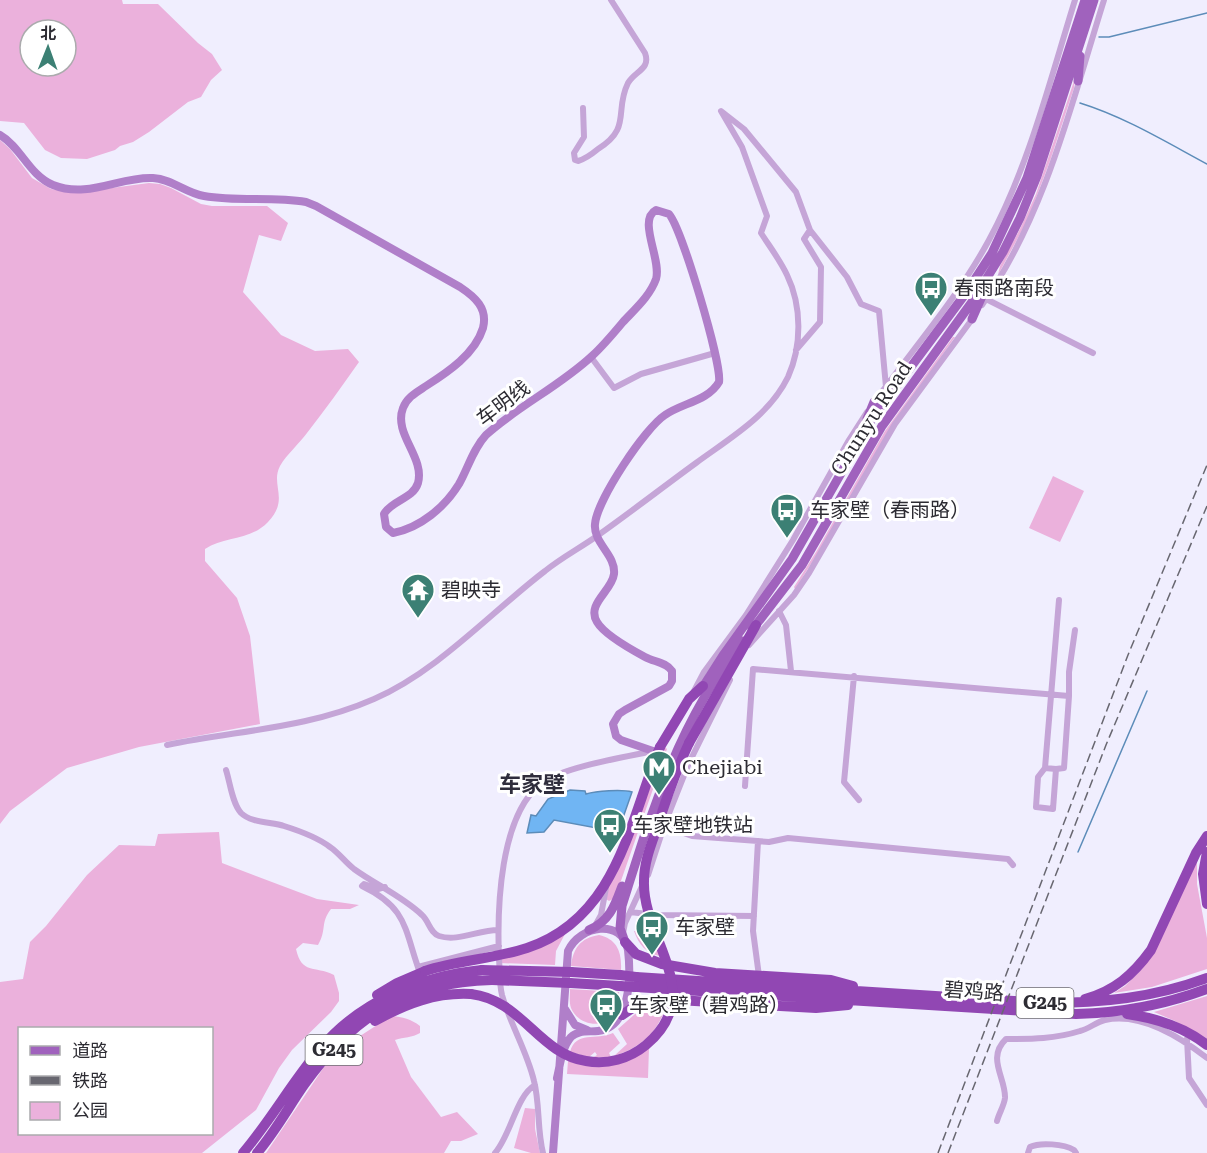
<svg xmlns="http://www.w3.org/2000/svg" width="1207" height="1153" font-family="'Roboto Serif','Noto Sans SC',serif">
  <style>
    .green { fill: #ebb1dc; fill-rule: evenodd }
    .water { fill: #70b5f3; stroke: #5c8cb9; stroke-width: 1.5 }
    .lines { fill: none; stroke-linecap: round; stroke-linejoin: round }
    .stream { stroke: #5c8cb9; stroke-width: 1.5 }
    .street { stroke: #c5a5d7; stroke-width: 6 }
    .secondary { stroke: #b07fc9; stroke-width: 8 }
    .primary { stroke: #a062bd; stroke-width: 9 }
    .highway { stroke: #9147b3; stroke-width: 10 }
    .rail { stroke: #686770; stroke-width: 1.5; stroke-dasharray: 9 4.5; stroke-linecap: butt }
    .highway-bridge { stroke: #9147b3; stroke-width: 10 }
    .labels { text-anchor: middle; stroke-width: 6; stroke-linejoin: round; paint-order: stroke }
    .shield { fill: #fff; stroke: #6c6b70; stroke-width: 1.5 }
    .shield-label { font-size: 18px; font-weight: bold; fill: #2d2c33 }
    .poi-label { font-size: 20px; fill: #2d2c33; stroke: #fff; text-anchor: start }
    .street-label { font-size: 20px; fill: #2d2c33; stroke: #fff }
    .quarter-label { font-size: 22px; font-weight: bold; fill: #2f2d3c; stroke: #fff }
  </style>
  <rect width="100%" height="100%" fill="#f0eefe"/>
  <path class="green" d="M0,0H122L123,4H158L198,43L212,54L222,70L211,80L201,97L188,102L149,132L133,142L120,146L115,150L87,159L61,158L45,150L24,123L0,121ZM30,30H66V66H30Z
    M1075,78L1074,88L1050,161L1028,219L998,275L1000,266L1020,229L1036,194Z
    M0,140L10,149L32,178L51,189L74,193L149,183L160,184L171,188L201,204L212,206H267L288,223L281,241L259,235L243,292L281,335L315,351L348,349L359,362C342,386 325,410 307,433C299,444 287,454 280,466C270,485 290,499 268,522C250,541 225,536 205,549V561L237,598L250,636L260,724L139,747L67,768L10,811L0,824Z
    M953,337H955L887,433L825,542L795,589L794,587L816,552L885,431Z
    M1053,476L1084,491L1060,542L1029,528Z
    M665,747L667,749L615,898L609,901L606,899L605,894L625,855Z
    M219,832L222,863L317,899L359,905L350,909H331C320,923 327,930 318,945L303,943L296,949C302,975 314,965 334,975L339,993V1001L331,1012L292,1050L279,1068L256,1110L202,1153H0V982L23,979L30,942L46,926L87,875L119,845L155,846L158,834ZM20,1028H212V1134H20Z
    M1197,862V884L1207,938V969L1152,987L1114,993L1125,986L1142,969Z
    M644,916L660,956C646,953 639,945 634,931H638L639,921Z
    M565,934L556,951L555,965L499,963V959Z
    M599,935C617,939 622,952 621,970L571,966C573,949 580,938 599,935Z
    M570,989L619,992C619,998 619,1005 617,1011C607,1030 579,1027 571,1008C569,1002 570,995 570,989Z
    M1207,996V1043L1175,1021L1154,1012Z
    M655,1009L665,1010C655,1035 639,1048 614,1056L627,1044L618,1029L635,1014L655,1012Z
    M391,1016C403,1017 411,1019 420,1026V1033C412,1038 404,1037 395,1040L411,1077L441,1117L457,1112L478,1134L461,1141H451L444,1153H266L324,1067L343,1047Z
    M613,1033L620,1043L609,1053L611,1057H594L597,1055L595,1052L589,1057L570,1052C576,1030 596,1041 613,1033Z
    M649,1048L648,1078L567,1074L568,1061L578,1064Z
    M525,1108L535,1109V1129L540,1153H531L514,1148Z"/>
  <path class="water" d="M570,790L585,791L586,794C596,791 622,789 632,792L618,832L554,820L544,832L527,833L531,815L536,816L548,799Z"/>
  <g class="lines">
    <path class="stream" d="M1099,37H1109L1207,13
      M1080,103C1125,117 1166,142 1207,164
      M1078,852L1147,691"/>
    <path class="street" d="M583,108L584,137L574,153L575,160L578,161C585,159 592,154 598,149C632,128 614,111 628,83C635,71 651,69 645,53L611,0
      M810,230L847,277L861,304L879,311L886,387
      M986,299L1093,353
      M982,305C1045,216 1072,102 1104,0
      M591,357L614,388L641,374L715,353
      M873,404C912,350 957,299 989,240C1029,166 1050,80 1075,0
      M779,611L786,625L791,671
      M749,645L794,595L809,573L895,424L973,318
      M854,676L844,782L859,800
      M694,691L704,672L746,615L793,540L849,440L867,412
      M1069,696V672L1075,630
      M167,745C238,730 306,729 374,699C438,671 490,613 545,571C561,558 580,548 597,536C631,512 663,487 696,463C730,438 769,416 788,377C802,346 802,306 787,275C780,260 770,247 761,233L767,216L742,147L721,111L744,129L796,192L810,230L804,239L821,267L820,322L796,350
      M1045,768L1059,600
      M226,770C230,782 232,803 241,813C251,823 272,822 284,826C300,831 317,837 330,847C339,853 345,862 354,869C376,885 402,896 422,915C429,921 430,933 439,936C458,942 478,930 498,930
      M745,786L753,669L1069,696L1064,768L1056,769L1053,809L1036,807L1038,777L1045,768L1056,769
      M664,826L692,836L769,842L788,838L1008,859L1013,865
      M758,841L753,931L759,976
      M648,875L664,826L689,763L730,680
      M362,886C408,908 404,929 420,973
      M362,886L364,884L378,889L385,887
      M630,912L656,915L754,916
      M596,924L601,915L606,888
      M623,933L625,923L643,884
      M418,967L499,946
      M1187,1039L1189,1078L1207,1105
      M997,1121C999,1113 1004,1106 1005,1098C1006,1078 986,1058 1006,1039C1032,1039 1055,1039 1080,1031C1089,1029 1096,1022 1105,1020C1141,1012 1180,1037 1207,1058
      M495,1153C511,1135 516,1096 535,1085
      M543,1153C537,1129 540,1104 534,1081C527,1051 510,1024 502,995C499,983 500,970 499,959C497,910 499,814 543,782C565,767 625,757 653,751
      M1028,1153L1030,1147C1040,1142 1064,1144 1074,1150L1076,1153"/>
    <path class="secondary" d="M0,135C21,147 29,175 53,185C88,199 121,176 153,178C172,179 186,193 204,196C238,202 273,196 306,202L316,206L460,287C475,297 488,308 483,328C475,354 448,372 426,386C417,392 407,397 403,408C393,434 425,457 418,483C413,499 392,500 384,514L386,527L393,533C420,528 445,507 459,484C468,468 473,449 486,435C518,406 560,386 592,356C603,346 613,334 623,322C635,309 650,296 656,279C662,260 637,220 656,210L669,214C682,229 722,364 719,382C708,401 682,403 665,415C645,428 597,500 595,524C593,543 616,555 614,574C612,591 586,604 597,622C604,634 632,650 645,657C654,662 666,662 672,671V681L669,686L625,710L619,714L613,724L616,736L621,740L653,751
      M565,1009L575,1025L587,1030
      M553,1153L568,951C580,925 622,918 628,950C631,976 631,1027 598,1031C588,1032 578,1030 571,1037C562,1047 560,1065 557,1078"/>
    <path class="primary" d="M1078,81L1080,56
      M972,319L983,294
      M867,419L874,402
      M752,630L802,565L882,426L972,302L1003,252L1020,218L1037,176L1094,0
      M701,690L724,654L792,559L872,419L966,293L992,253L1027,178L1085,0
      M589,930C610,921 615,905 622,886
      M625,942L620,928L622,906C651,813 680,718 743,641"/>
    <path class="highway" d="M689,743L756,625
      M660,747L689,699L703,686
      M1207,852L1203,874L1207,904
      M625,942L636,954L662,964L715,973L831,980L853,986
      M571,972L620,975
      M636,977L1044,1003C1102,1003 1153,998 1207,978
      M570,983L620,986
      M635,987L1076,1014C1122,1013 1164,1005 1207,989
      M377,995L397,983L425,971
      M1085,999C1114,991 1133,975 1151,950L1196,853L1207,836
      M1127,1014C1156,1018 1184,1027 1207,1045
      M622,1015L640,1003L660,999L816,1008L848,1005
      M375,1021C405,1004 436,992 471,994
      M243,1153C271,1120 292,1082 320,1049C360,1001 421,976 482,970
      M257,1153C275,1132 288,1108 304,1085C353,1016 407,982 492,980"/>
    <path class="rail" d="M938,1153L1128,655L1207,465
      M948,1153L1106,745L1207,506"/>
    <path class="highway-bridge" d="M482,970L571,972
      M425,971C458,960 494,959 527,948C617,918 629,823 660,747
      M620,975L636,977
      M492,980L570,983
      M620,986L635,987
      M471,994C522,1000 539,1054 586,1061C607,1065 629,1059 646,1045C708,993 642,939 644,881C644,862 651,845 657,828C666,799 676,771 689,743"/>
  </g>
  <defs>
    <g id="bus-pin" transform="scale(1.725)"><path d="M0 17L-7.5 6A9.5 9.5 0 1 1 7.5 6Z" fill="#3c8074" stroke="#fff"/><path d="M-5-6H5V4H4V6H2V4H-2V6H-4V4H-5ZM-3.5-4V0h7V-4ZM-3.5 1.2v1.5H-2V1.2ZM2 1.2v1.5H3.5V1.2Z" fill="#fff"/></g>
    <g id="temple-pin" transform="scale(1.725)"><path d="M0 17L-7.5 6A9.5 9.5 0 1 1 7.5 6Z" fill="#3c8074" stroke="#fff"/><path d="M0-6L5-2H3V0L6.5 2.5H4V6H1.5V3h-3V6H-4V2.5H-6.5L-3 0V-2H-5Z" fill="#fff"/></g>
    <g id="metro-pin" transform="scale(1.725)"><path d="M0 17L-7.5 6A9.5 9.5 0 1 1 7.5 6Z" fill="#3c8074" stroke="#fff"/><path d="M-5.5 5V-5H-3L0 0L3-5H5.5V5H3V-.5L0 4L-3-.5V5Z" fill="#fff"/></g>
  </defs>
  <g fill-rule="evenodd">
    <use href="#bus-pin" x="931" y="288"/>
    <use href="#bus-pin" x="787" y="510"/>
    <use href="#temple-pin" x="418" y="590"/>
    <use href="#metro-pin" x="659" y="767"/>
    <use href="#bus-pin" x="610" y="825"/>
    <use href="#bus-pin" x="652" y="927"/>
    <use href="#bus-pin" x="606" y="1005"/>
  </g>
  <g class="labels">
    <g class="shield">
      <rect x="1016.5" y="988" width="57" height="30" rx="4.5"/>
      <rect x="305.5" y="1035" width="57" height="30" rx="4.5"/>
    </g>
    <g class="shield-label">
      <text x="1045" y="1009">G245</text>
      <text x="334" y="1056">G245</text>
    </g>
    <g class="poi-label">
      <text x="954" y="295">春雨路南段</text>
      <text x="810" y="517">车家壁（春雨路）</text>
      <text x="441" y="597">碧映寺</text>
      <text x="682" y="774">Chejiabi</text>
      <text x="633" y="832">车家壁地铁站</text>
      <text x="675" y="934">车家壁</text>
      <text x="629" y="1012">车家壁（碧鸡路）</text>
    </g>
    <g class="street-label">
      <text transform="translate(503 403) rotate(-37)" y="7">车明线</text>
      <text transform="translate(871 418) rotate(-57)" y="7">Chunyu Road</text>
      <text transform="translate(974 991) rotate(4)" y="7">碧鸡路</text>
    </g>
    <g class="quarter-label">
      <text x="532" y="792">车家壁</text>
    </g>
  </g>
  <rect x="18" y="1027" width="195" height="108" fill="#ffffff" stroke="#ababad" stroke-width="1.5"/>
  <rect x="30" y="1046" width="30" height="9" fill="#a062bd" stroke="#ababad" stroke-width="1.5"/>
  <text x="72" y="1057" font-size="18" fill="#2d2c33">道路</text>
  <rect x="30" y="1076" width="30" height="9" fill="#686770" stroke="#ababad" stroke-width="1.5"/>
  <text x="72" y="1087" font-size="18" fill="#2d2c33">铁路</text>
  <rect x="30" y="1102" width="30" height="18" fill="#ebb1dc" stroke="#ababad" stroke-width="1.5"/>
  <text x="72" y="1117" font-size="18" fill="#2d2c33">公园</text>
  <g transform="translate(48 48) rotate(1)"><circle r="28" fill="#ffffff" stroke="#ababad" stroke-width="1.5"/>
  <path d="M0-4.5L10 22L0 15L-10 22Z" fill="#3c8074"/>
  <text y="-9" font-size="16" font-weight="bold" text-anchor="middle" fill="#2d2c33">北</text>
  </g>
</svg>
